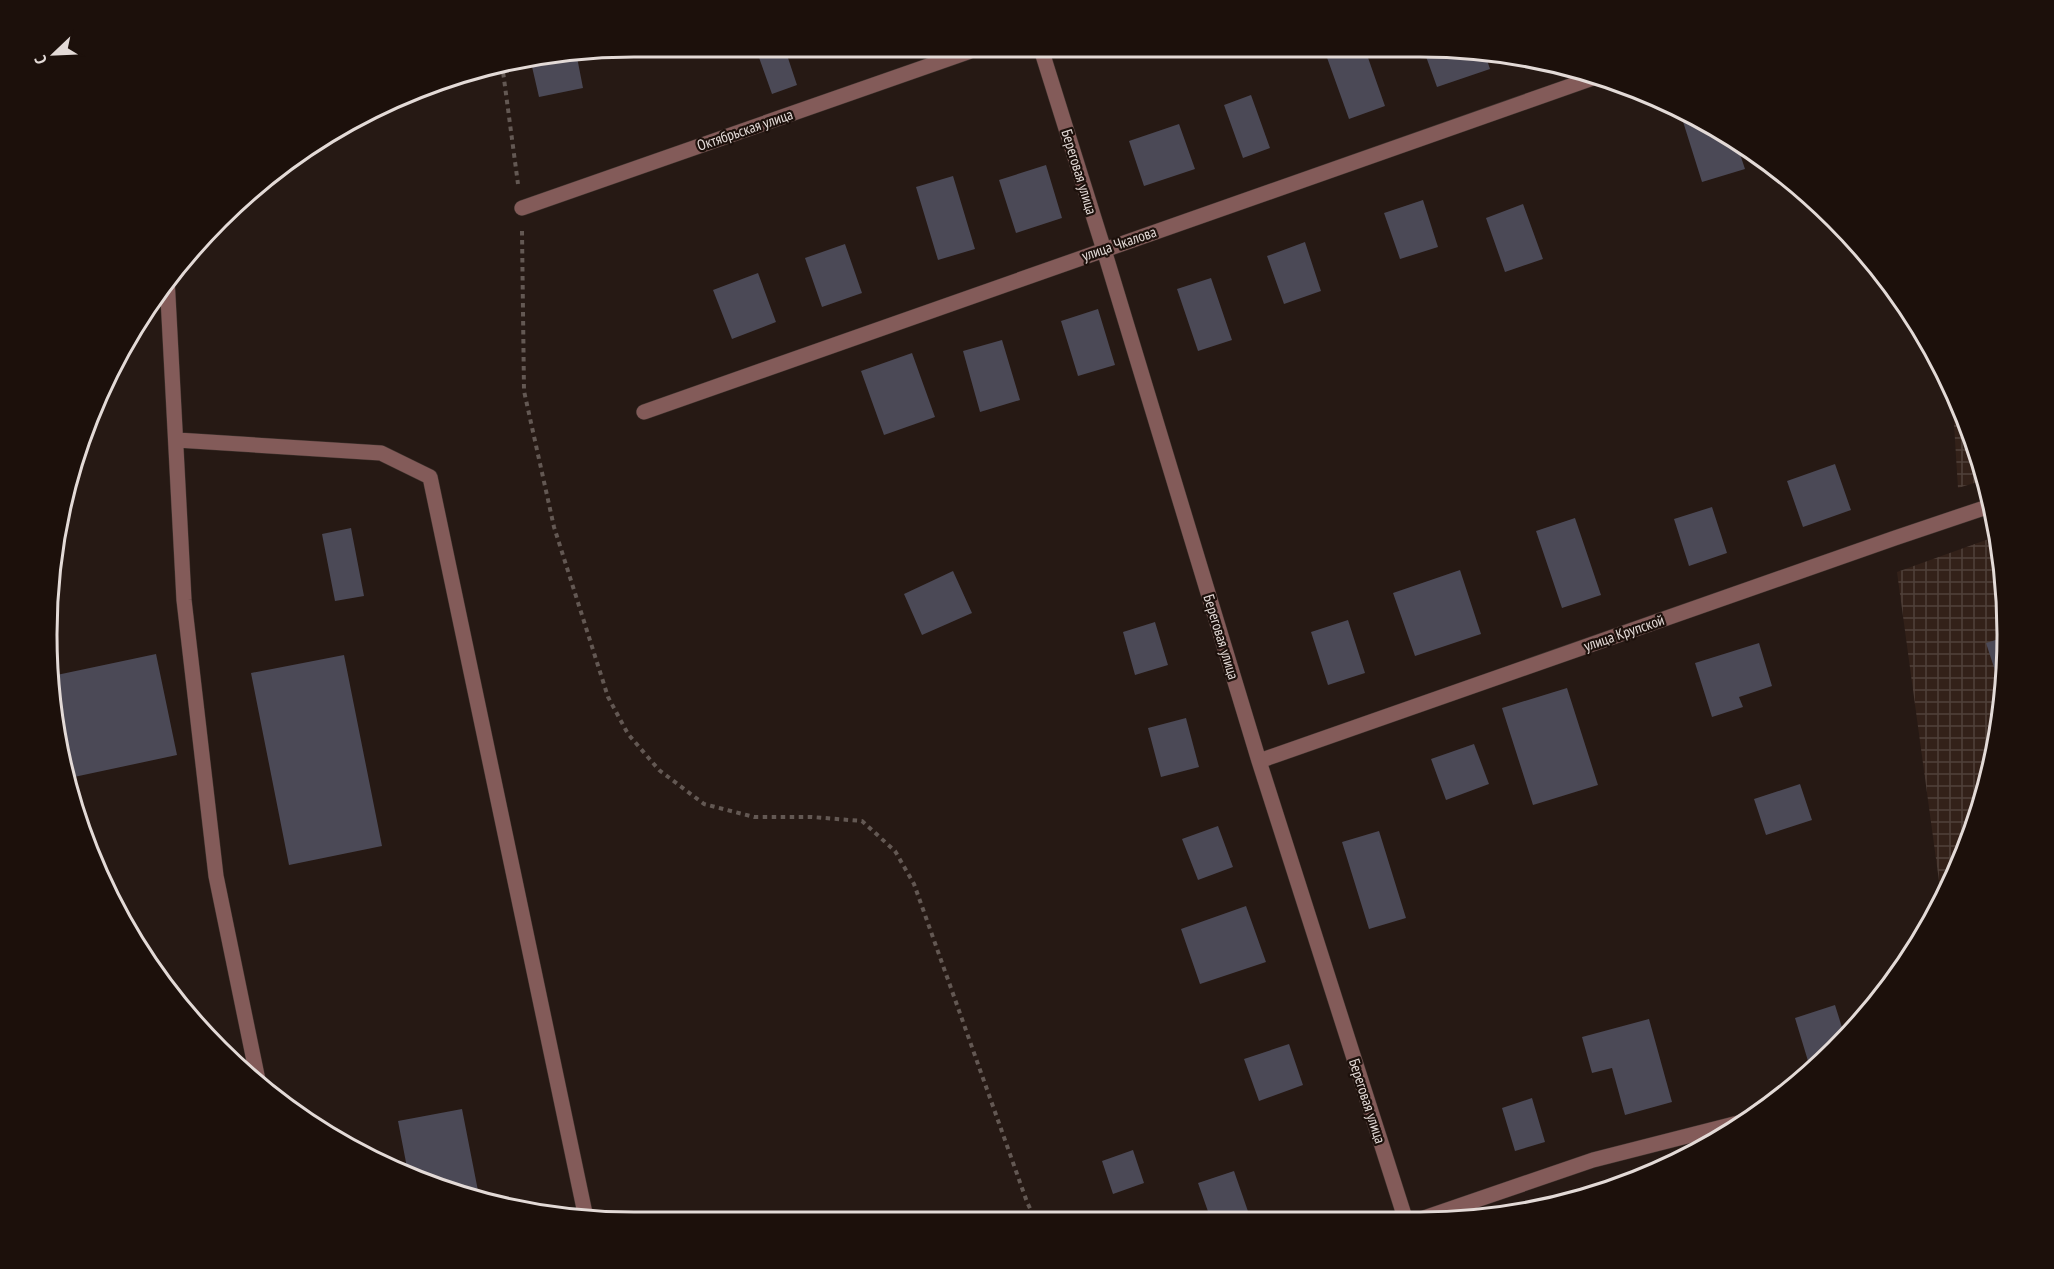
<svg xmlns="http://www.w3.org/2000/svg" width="2054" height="1269" font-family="'PT Sans Narrow',sans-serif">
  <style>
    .industrial { fill: url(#industrial-grid) }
    .building { fill: #4b4956 }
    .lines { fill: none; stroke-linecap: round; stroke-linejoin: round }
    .minor-casing { stroke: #40342f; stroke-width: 16 }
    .path { stroke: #635853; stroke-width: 4; stroke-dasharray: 4.5 4.5; stroke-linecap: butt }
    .minor { stroke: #835b59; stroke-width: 15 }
    .labels { text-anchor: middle; stroke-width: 4.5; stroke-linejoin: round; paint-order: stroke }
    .street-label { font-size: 15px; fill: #e3dad7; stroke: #1c100b }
    .rim { fill: none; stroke: #e3dad7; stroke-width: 3 }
  </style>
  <defs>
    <pattern id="industrial-grid" width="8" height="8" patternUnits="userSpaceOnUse" patternTransform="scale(1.5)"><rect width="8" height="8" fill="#332119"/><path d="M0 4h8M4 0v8" fill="none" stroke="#50413a"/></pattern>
  </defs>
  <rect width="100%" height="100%" fill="#261914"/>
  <path class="industrial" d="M1952,392L1976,445L1984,480L1958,488Z
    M1997,536L2002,557L2006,673L1988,786L1947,894L1942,903L1897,572Z"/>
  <path class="building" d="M1424,51H1484L1490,69L1437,87Z
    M557,52H576L583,88L539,97L530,58Z
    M757,52H786L797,85L772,94Z
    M1325,52H1366L1385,106L1349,119Z
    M1251,95L1270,148L1243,158L1224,105Z
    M1680,112L1737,145L1745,169L1702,182Z
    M1179,124L1195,169L1144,186L1129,141Z
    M1046,165L1062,218L1016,233L999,180Z
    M953,176L975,249L938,260L916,187Z
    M1423,200L1438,247L1400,259L1384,213Z
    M1523,204L1543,259L1505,272L1486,218Z
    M1305,242L1321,291L1284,304L1267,256Z
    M845,244L862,293L822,307L805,258Z
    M758,273L776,322L732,339L713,290Z
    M1211,278L1232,340L1198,351L1177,289Z
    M1098,309L1115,365L1078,376L1061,321Z
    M1002,340L1020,400L980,412L963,351Z
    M912,353L935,417L884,435L861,371Z
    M1835,464L1851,510L1803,527L1787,481Z
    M1712,507L1727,553L1689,566L1674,519Z
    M1575,518L1601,595L1562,608L1536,531Z
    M351,528L364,596L335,601L322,534Z
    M1460,570L1481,634L1415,656L1393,593Z
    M953,571L972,613L922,635L904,594Z
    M1348,620L1365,673L1328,685L1311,632Z
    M1155,622L1168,665L1135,675L1123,632Z
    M2005,637L2006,673L2003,695L1986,643Z
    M1759,643L1772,686L1739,697L1743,707L1712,717L1695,663Z
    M156,654L177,755L74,777L52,676Z
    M344,655L382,846L289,865L251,673Z
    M1567,688L1598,785L1533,805L1502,708Z
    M1186,718L1199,767L1161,777L1148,728Z
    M1474,744L1489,784L1446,800L1431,759Z
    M1800,784L1812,820L1766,835L1754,799Z
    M1218,826L1233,867L1198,880L1182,839Z
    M1379,831L1406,918L1369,929L1342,842Z
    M1246,906L1266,962L1200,984L1181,929Z
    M1835,1005L1845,1037L1828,1055L1808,1061L1795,1018Z
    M1649,1019L1672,1102L1625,1115L1612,1068L1592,1073L1582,1037Z
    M1289,1044L1303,1085L1259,1101L1244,1059Z
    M1532,1098L1545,1142L1515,1151L1502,1108Z
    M462,1109L479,1196L409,1178L398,1121Z
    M1133,1150L1144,1183L1113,1194L1102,1161Z
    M1234,1171L1251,1220H1211L1198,1183Z"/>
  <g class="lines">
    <g class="minor-casing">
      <path id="minor" d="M1042,52L1104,250L1259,761L1406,1221
        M522,208L968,52
        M167,278L184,600L216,876L259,1085
        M644,412L1593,78
        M177,440L381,453L430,477L586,1218
        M1259,761L1895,538L1990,506
        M1415,1221L1593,1160L1746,1121"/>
    </g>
    <path class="path" d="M502,64L518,184
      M522,231L524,391L554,527L608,697L628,734L659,770L704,804L754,817H812L862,821L895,851L914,884L1027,1202L1035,1219"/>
    <use href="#minor" class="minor"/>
  </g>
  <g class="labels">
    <g class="street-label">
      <text transform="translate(745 130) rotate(-19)" y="5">Октябрьская улица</text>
      <text transform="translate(1079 172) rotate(73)" y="5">Береговая улица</text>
      <text transform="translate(1119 244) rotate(-19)" y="5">улица Чкалова</text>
      <text transform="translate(1624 633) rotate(-19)" y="5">улица Крупской</text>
      <text transform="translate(1221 637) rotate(73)" y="5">Береговая улица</text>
      <text transform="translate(1367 1101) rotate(72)" y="5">Береговая улица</text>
    </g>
  </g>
  <path d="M0 0H2054V1269H0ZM634 57H1420A577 577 0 0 1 1997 634V635A577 577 0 0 1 1420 1212H634A577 577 0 0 1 57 635V634A577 577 0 0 1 634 57Z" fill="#1c100b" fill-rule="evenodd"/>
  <path class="rim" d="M634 57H1420A577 577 0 0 1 1997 634V635A577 577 0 0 1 1420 1212H634A577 577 0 0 1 57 635V634A577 577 0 0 1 634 57Z"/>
  <g transform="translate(54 54) rotate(247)" stroke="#1c100b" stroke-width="4.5" paint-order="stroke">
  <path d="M0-4.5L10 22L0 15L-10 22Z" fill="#e3dad7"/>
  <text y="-9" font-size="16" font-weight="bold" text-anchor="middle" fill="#e3dad7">С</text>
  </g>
</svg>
